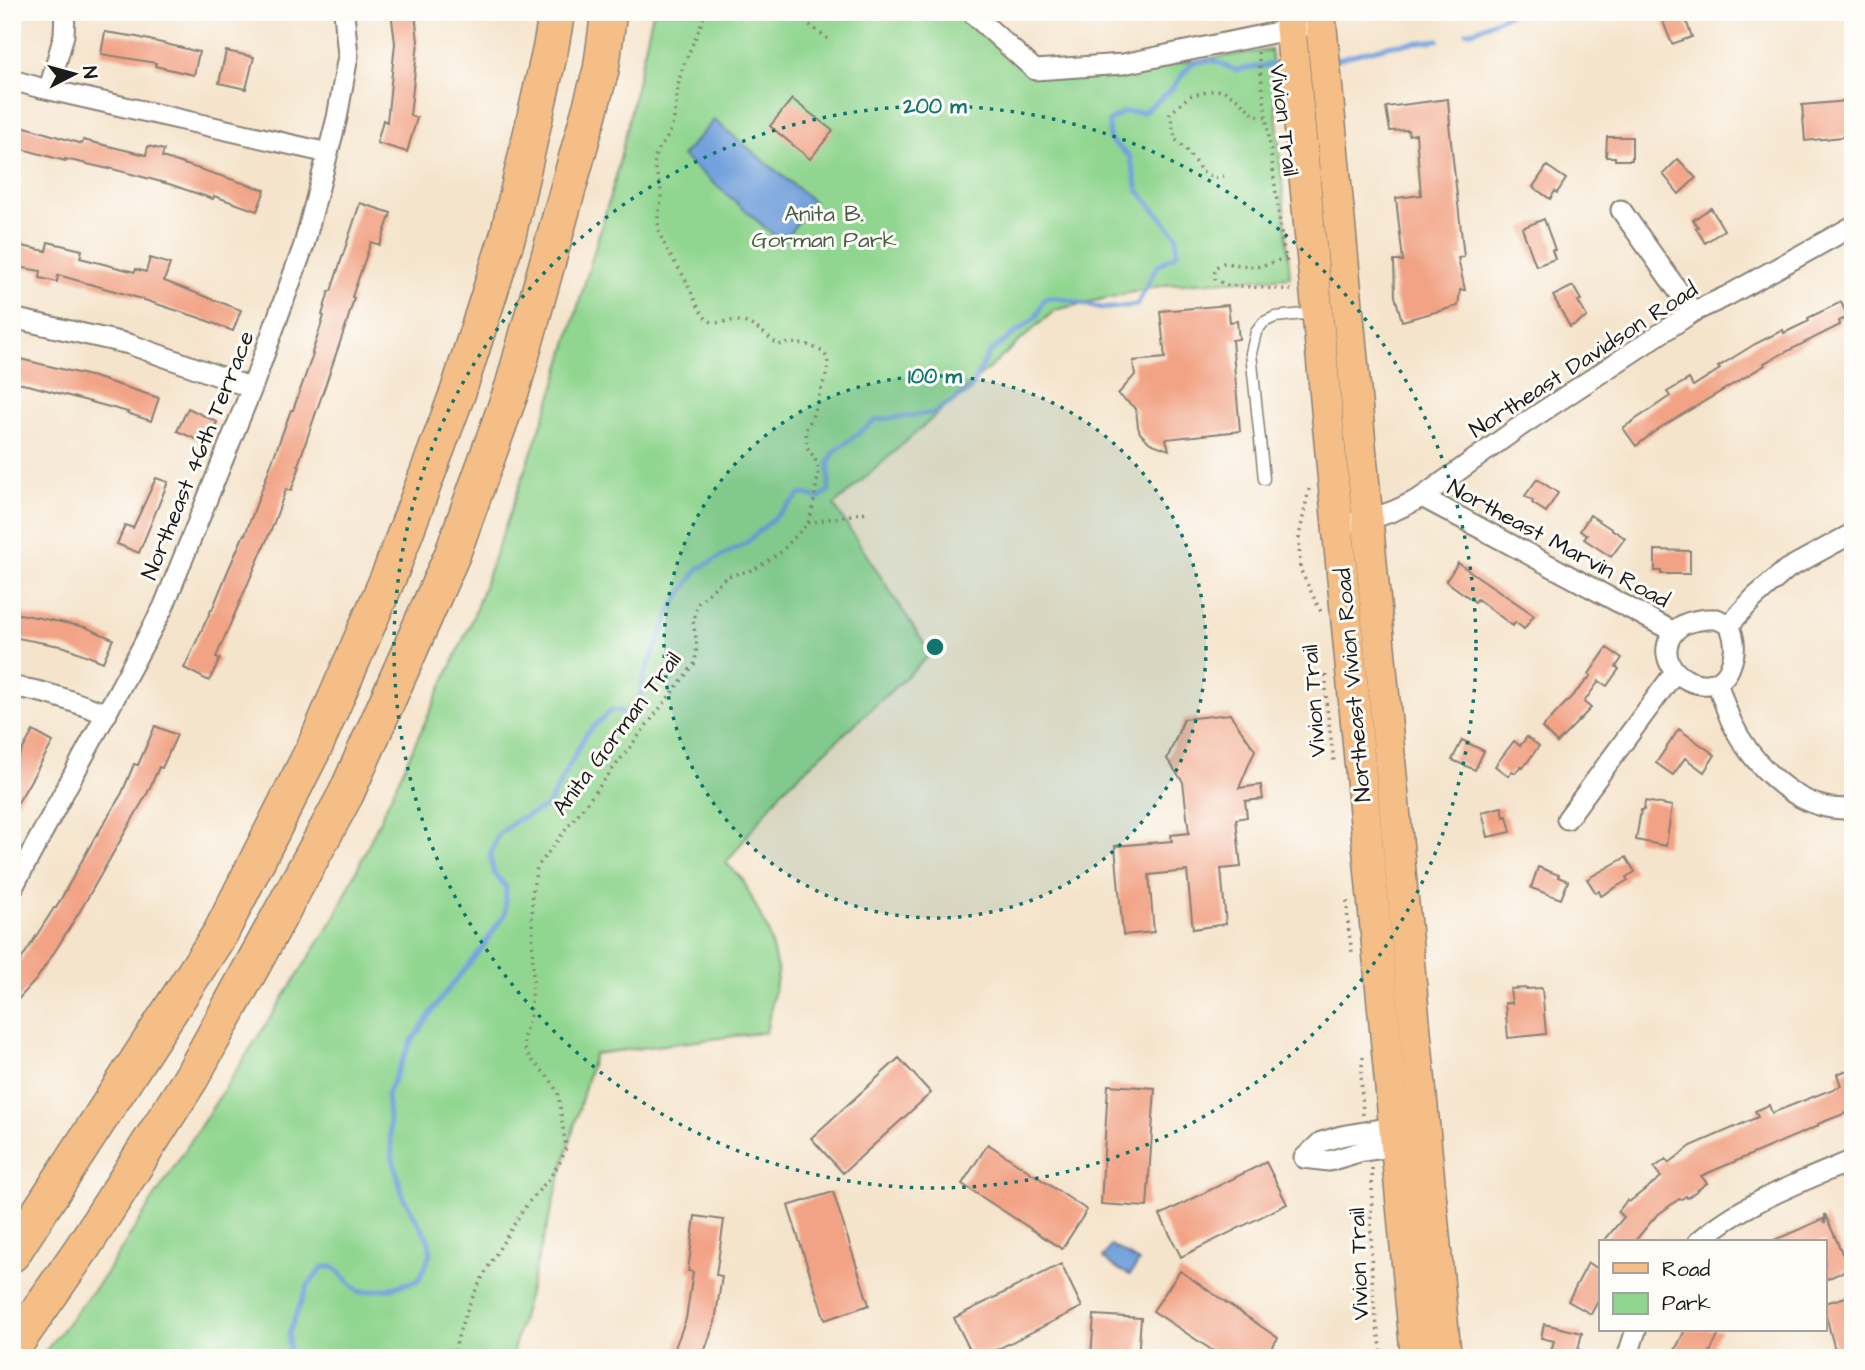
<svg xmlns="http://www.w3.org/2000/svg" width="1865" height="1370" font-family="'Architects Daughter',sans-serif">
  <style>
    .green { fill: #91d690; stroke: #567956; stroke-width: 2 }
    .water { fill: #73a1dc; stroke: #485e7c; stroke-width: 2 }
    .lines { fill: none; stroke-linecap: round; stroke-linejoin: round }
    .stream { stroke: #73a1dc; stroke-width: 5 }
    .building { fill: #f2a385 }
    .service-casing { stroke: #888074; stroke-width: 13 }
    .minor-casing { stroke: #888074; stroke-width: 23 }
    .primary-casing { stroke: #888074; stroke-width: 33 }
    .motorway-casing { stroke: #888074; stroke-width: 38 }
    .path { stroke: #888074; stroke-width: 3.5; stroke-dasharray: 2 5; stroke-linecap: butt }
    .service { stroke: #fff; stroke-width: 10 }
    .minor { stroke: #fff; stroke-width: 19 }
    .primary { stroke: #f6be87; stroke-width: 30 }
    .motorway { stroke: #f6be87; stroke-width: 35 }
    .ring { fill: none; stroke: #0f766e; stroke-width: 3.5; stroke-dasharray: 3.5 7 }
    .labels { text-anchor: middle; stroke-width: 6; stroke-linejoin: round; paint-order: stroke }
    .street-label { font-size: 23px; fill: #1c1c1c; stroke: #fdfcf7 }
    .park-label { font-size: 23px; fill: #455d45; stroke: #fdfcf7 }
    .centre { fill: #0f766e; stroke: #fdfcf7; stroke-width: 3.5 }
    .ring-label { font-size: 21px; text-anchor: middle; font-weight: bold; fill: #0f766e; stroke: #fdfcf7; stroke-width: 6; stroke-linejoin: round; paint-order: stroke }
  </style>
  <rect width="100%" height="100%" fill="#fdfcf7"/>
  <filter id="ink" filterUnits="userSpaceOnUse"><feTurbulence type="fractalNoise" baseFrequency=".0143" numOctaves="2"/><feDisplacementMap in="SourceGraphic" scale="14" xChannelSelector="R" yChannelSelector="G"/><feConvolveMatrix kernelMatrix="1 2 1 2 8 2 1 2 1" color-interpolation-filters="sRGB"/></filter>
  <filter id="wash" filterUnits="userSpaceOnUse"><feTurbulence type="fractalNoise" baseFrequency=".00686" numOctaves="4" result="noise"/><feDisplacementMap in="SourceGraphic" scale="28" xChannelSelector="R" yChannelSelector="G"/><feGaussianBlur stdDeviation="1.57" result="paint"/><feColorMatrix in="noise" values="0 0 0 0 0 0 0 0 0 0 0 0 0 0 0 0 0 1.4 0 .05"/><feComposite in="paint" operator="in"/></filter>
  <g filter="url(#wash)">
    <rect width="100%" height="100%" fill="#f5e4cc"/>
    <path class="green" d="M653,12H972L1035,70L1174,63L1271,50L1290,277L1164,285L1055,310L834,505L931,654L782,791L726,863L743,880L768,931L778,973L766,1032L594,1054L511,1358H40L104,1276L335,917L470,625L553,392L616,176Z"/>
    <path class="water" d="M714,120L814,202L782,242L682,156Z
      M1111,1245L1139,1262L1130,1275L1117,1269L1103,1258Z"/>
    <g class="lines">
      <path class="stream" d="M1467,32L1476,30L1514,12
        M1337,59L1392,45L1438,40
        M289,1358V1333L308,1285L323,1267H334L359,1292L388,1289L419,1280L431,1252L428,1239L403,1197L392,1155L387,1094L411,1042L440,1000L482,948L505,914L506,887L494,873L490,856L498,835L515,821L548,806L586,734L611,710L625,712L639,704L644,676L673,606L698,569L746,543L801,494L810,495L819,499L829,490V462L835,451L876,420L934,413L969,391L989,353L1036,317L1045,298C1064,296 1083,305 1102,308C1113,309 1126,306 1137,305L1157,266L1177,254V236L1138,190L1130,157L1109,139V121L1124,112H1144L1169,92L1192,63L1212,60L1235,70L1282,63"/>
    </g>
    <g id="blocks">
      <path class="building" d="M391,12H415L418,42L410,116L417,118L407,152L377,143L383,120L387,122L395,43Z
        M1680,12H1683L1692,37L1672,44L1662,19Z
        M105,32L137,37L199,52L194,75L155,66L156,63L101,54Z
        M226,51L254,57L246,89L219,83Z
        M792,99L833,131L810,159L770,126Z
        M1448,99L1450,124H1449L1464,257L1458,258L1465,290H1460L1458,306L1402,321L1395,296L1394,261H1403L1396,198L1421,195L1416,134L1409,135L1408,130L1390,131L1386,107Z
        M1848,101L1851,136L1805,141L1802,105Z
        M12,123L82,144L83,140L146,155L148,146L164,150L162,157L265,190L257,211L214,196L213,199L169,184L109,168V169L65,159V161L12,146Z
        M1607,137H1632V160H1615V157H1606Z
        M1678,159L1696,178L1679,194L1663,174Z
        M1547,166L1566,179L1557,193L1555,191L1550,199L1533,187Z
        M360,203L391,213L380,245L371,242L352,297L354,298L347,322L298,465L300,466L291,491L286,489L272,528L216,657L220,659L209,681L184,668L211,610H212L227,573L244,534L245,535L291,410H293L313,354L312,353L324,316L322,315L329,291H331Z
        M1711,208L1724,230L1705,243L1696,228L1698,227L1693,220Z
        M1544,219L1555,250H1552L1555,259L1536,266L1522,228Z
        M48,242L82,250L80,258L135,272L136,269L146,272L150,258L170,264L164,281L241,310L233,331L200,318L129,295L58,275L57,282L40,278L41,271L12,266V244L46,251Z
        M1573,286L1581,300L1578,301L1587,317L1570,327L1553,296Z
        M1841,302L1848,317L1839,321L1840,325L1764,363L1765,365L1658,429L1636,446L1623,428L1670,396L1667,392L1689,379L1693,386L1720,369L1718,367L1755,344L1783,330L1784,333L1809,321L1808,318Z
        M1228,305L1230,322L1237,321L1239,339L1232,340L1240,431L1166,439L1169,450L1150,443L1140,433L1138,427L1136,409L1118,394L1135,375L1133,361L1165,358L1160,311Z
        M12,357L94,377L159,398L151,421L127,413L128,412L32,386L12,382Z
        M188,408L217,422L207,444L177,431Z
        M156,478L168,482L139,553L117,544L125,525L133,528Z
        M1537,479L1558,493L1546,512L1532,503L1533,501L1525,496Z
        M1590,515L1625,538L1611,557L1584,539L1587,535L1580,531Z
        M1655,550L1690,551V574H1661V571H1655Z
        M1458,563L1534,615L1524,629L1515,622L1513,626L1477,599L1475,602L1446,581Z
        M20,614L85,627L113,639L103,662L65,647L12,637V615Z
        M1607,648L1622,658L1616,667L1619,669L1607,686L1599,681L1584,702L1591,708L1557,743L1542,728L1591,676L1589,674Z
        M1230,714L1255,750L1239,788L1261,785L1263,799L1245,801L1247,817L1236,819L1241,867L1221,869L1226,924L1193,929L1187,871L1149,875L1154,932L1123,935L1115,846L1172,841L1171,835L1189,833L1183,782L1167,759L1184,719Z
        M155,726L177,735L162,768L159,767L148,792L83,906L57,948L36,980L12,1006V974L54,908H56L96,835H97L122,793L134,764L138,765Z
        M1679,729L1715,755L1704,772L1685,758L1673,775L1656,763Z
        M33,731L53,742L12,813V768Z
        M1527,737L1539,746L1523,768L1521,766L1515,773L1512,771L1508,776L1495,766L1514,741L1520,746Z
        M1462,740L1484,751L1475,770L1452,760Z
        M1645,801L1672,806L1666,846L1636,840L1641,810H1644Z
        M1502,807L1504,817L1507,816L1511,832L1488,837L1482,812Z
        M1626,857L1635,872L1626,877L1628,880L1601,896L1599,891L1596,893L1587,879Z
        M1538,867L1559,875L1558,877L1568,881L1561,899L1531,888Z
        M1527,988V989L1542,988L1546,1034L1508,1038L1505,1003H1512L1510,989Z
        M899,1058L931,1093L843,1173L811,1138Z
        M1853,1068V1112L1851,1111L1818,1124V1126L1701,1176L1707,1183L1687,1198L1686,1196L1680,1200L1679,1199L1656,1216L1634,1242H1603L1624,1217L1618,1212L1627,1200L1629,1202L1661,1177L1654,1168L1666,1159L1669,1163L1691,1146L1758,1117L1755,1111L1769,1105L1772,1113L1841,1086L1837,1074Z
        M1108,1085L1155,1088L1147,1207L1101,1204Z
        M988,1144L1087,1210L1062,1249L962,1184Z
        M1266,1162L1287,1204L1181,1257L1160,1215Z
        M833,1192L869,1305L825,1320L788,1206Z
        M1825,1214L1849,1269L1825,1280V1242H1770L1823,1219L1825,1223Z
        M695,1216L724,1220L716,1275L722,1276L715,1322L702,1358H671L686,1319L693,1272L688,1271Z
        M1588,1263L1601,1270V1296L1591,1314L1568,1301Z
        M1061,1264L1082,1307L980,1358H974L954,1318Z
        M1180,1271L1278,1338L1265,1358H1224L1153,1311Z
        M1853,1295V1350L1836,1354L1825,1312V1303Z
        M1094,1315L1141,1318L1138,1358H1091Z
        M1544,1324L1582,1333L1576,1358H1549L1554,1341L1541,1338Z
        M1685,1330H1721L1707,1358H1671Z"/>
    </g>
  </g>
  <g filter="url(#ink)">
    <use href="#blocks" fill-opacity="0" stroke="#888074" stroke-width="2"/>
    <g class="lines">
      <g class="service-casing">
        <path id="service" d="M1264,479L1251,353L1256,332L1264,322L1275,317L1313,313"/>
      </g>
      <g class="minor-casing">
        <path id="minor" d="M972,12L975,16L1035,70L1123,64L1302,27
          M12,80L37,87L328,153
          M49,89L64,35L65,12
          M1621,210L1693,312
          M12,318L129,344L252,388
          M1422,497L1674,632
          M1356,521C1380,518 1400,509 1422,497L1522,425L1693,312L1727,296L1853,226
          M1707,619H1717L1729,625C1736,640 1736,652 1730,667C1716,704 1652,675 1670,638C1673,633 1676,629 1681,626C1688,621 1699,620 1707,619Z
          M1729,625L1754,598L1787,569L1853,533
          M1717,683C1722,696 1726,710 1732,723C1749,759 1786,798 1826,807C1834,809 1844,809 1853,809
          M12,687C45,690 76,703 107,714
          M1567,819L1675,672
          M12,889L163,608L252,388L304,245L337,118L348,56L344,12
          M1304,1158L1321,1142L1341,1136L1381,1129L1385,1130L1394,1137L1401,1136
          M1304,1158L1329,1161L1363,1151L1384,1148L1394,1137
          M1698,1242C1740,1204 1801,1182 1853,1160
          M1627,1358L1636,1330"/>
      </g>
      <g class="primary-casing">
        <path id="primary" d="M1289,12L1416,1358
          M1320,12L1446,1358"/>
      </g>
      <g class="motorway-casing">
        <path id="motorway" d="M12,1254L221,932L316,744L391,571L458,392L508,235L550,51L557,12
          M12,1349L83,1247L191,1078L346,794L452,555L513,386L601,70L609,12"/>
      </g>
      <path class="path" d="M793,12L832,42
        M1258,52L1283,248L1288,266
        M1224,176L1215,178L1202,172L1187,151L1175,139L1170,114L1189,96L1211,91L1223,90L1239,100L1254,115L1266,117
        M1286,258L1257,267L1223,263L1216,267L1214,274L1215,279L1226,285L1291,290
        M1309,489L1299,536L1300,569L1321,612
        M808,523L867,512
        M1326,675V701L1334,761
        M1347,901L1348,926L1352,952
        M1363,1057L1361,1076L1363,1116
        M1372,1168C1373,1187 1371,1204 1371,1223C1371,1267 1372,1315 1384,1358
        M454,1358C461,1306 491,1262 518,1218L527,1204L548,1180L560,1162L566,1148L558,1093L550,1079L530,1058L525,1049L523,1039L530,1015L533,982L532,894L537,867L695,663L697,645L693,621L699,602L727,576L753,570L781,552L808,523L812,511L819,470L815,459L807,447L806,429L811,420L827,372L828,359L823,352L809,345L792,343L778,345C766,335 754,323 738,321C727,319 717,327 707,319C699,313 690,288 684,277C674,260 658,241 658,220C658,211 662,202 661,193C661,181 652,170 655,157C659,146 668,140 671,129C678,109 675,87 683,67C690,48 700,31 705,12"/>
      <use href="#service" class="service"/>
      <use href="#minor" class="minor"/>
      <use href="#primary" class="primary"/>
      <use href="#motorway" class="motorway"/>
    </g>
  </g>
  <circle cx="935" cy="647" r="271" fill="#0f766e" fill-opacity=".12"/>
  <g class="ring">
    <circle cx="935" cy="647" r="271"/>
    <circle cx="935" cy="647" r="541"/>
  </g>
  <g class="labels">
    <g class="street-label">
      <text transform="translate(1285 120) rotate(83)" y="8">Vivion Trail</text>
      <text transform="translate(1583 359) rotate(-33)" y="8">Northeast Davidson Road</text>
      <text transform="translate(197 455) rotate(-68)" y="8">Northeast 46th Terrace</text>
      <text transform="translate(1559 543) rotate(28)" y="8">Northeast Marvin Road</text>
      <text transform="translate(1352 685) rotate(-95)" y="8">Northeast Vivion Road</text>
      <text transform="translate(1313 701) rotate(-94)" y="8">Vivion Trail</text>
      <text transform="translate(616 733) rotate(-53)" y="8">Anita Gorman Trail</text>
      <text transform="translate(1358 1264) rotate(-92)" y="8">Vivion Trail</text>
    </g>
    <g class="park-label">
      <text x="824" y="221">Anita B.<tspan x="824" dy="26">Gorman Park</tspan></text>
    </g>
  </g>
  <circle cx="935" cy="647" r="10" class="centre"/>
  <g class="ring-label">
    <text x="935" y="113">200 m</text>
    <text x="935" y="383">100 m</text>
  </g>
  <rect width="1865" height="1370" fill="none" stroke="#fdfcf7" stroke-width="42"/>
  <rect x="1599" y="1240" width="228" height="91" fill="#fdfcf7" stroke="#a3a29f" stroke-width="2"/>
  <rect x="1613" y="1263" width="35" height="10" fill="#f6be87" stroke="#a3a29f" stroke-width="2"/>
  <text x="1662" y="1276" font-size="21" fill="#1c1c1c">Road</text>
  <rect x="1613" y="1293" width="35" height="21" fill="#91d690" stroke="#a3a29f" stroke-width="2"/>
  <text x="1662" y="1310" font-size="21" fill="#1c1c1c">Park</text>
  <g transform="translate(74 74) rotate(84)" stroke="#fdfcf7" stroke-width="5" paint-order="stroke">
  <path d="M0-5L12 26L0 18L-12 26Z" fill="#1c1c1c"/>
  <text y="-10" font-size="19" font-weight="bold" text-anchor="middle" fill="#1c1c1c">N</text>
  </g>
</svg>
